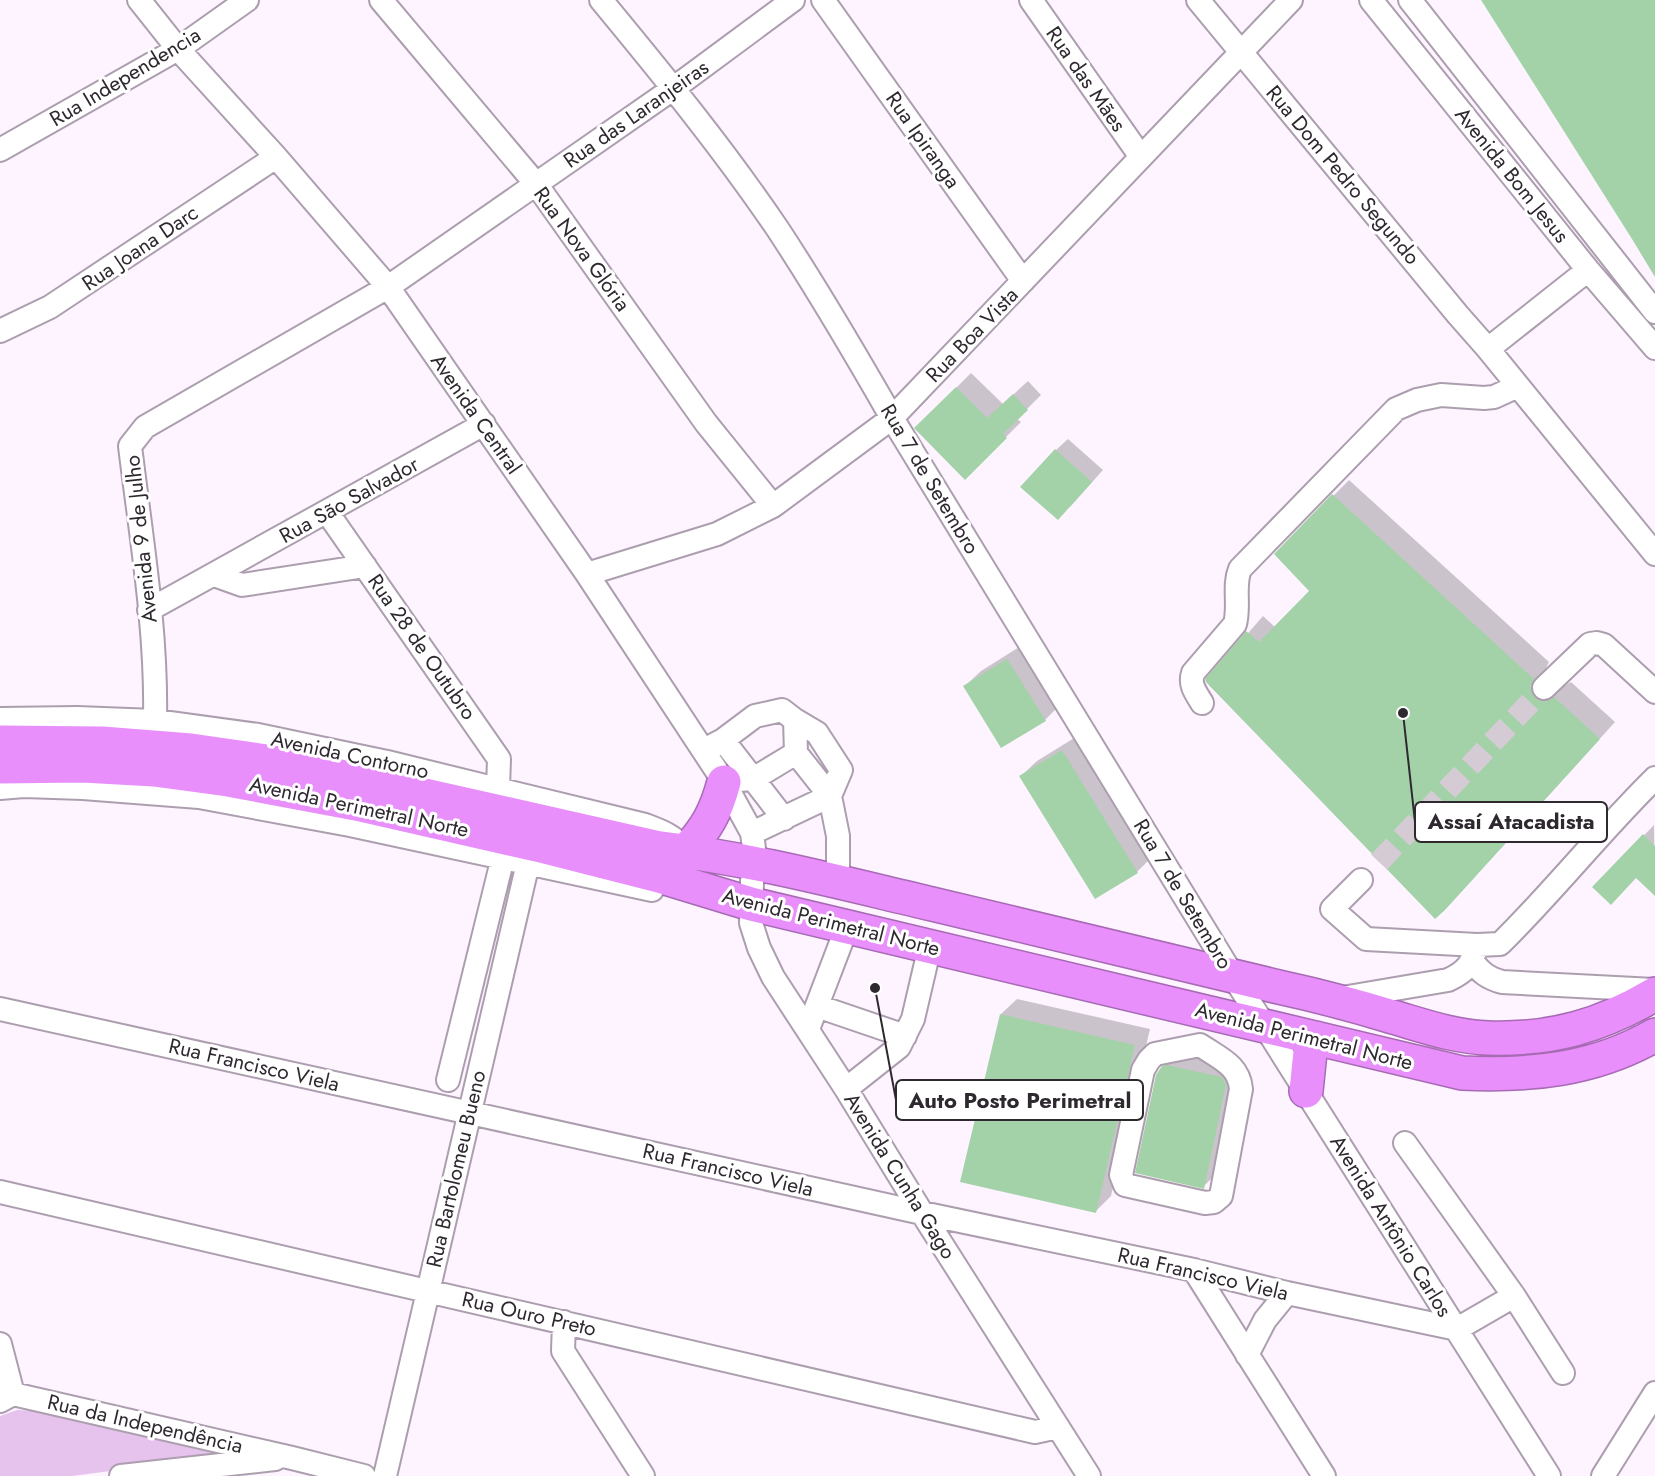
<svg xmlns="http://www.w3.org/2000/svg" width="1655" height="1476" font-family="Jost,sans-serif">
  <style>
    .green { fill: #e6c3ed }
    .shadow { fill: #0003 }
    .building { fill: #a4d2a8 }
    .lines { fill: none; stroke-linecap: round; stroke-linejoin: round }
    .minor-tunnel { stroke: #d4cbd5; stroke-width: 22; stroke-dasharray: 22 11; stroke-linecap: butt }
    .minor-casing { stroke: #ac9eaf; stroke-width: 26 }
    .highway-casing { stroke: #a76bb4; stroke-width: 36 }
    .minor { stroke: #fff; stroke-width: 22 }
    .highway { stroke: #e88ffb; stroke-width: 33 }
    .labels { text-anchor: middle; stroke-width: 6; stroke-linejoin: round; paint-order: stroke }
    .street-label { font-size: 21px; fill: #2e282f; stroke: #fff }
    .leader { fill: none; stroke: #2e282f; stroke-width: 2 }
    .callout-dot { fill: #2e282f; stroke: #fff; stroke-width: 2 }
    .callout { fill: #fff; stroke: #2e282f; stroke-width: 2 }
    .callout-label { font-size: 22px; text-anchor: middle; font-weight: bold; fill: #2e282f }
  </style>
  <rect width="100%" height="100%" fill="#fdf4ff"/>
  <path class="green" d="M17,1410L43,1411L241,1454L72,1476H0V1416Z"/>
  <path class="shadow" d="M971,373L1003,404L1028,381L1041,395L1017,419L1021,422L965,478L916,428Z
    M1068,439L1103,470L1070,507L1056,450Z
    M1349,480L1549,662L1546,668V674L1557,686H1564L1571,682L1615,722L1461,892L1435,917L1209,685L1207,680L1263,616L1276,628L1311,591L1276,554Z
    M1024,644L1061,704L1045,720L965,686L981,671Z
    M1079,735L1153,856L1137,872L1095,897L1021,776L1037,761Z
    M1654,825L1655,894L1636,876L1594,887Z
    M1017,999L1150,1029L1111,1196L1096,1211L1001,1014Z
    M1179,1051L1238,1062L1219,1171L1203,1187L1163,1067Z"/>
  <path class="building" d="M1481,0H1655V277L1632,239Z
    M956,387L987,418L1013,394L1028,410L1003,434L1007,438L965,480L914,428Z
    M1055,449L1092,482L1058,520L1020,487Z
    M1332,494L1534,679L1531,685V691L1535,698L1541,701H1547L1554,697L1600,739L1445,910L1435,919L1206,682L1205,679L1246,631L1259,642L1309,591L1274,554Z
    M1007,659L1046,721L1001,748L963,686Z
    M1062,750L1138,873L1095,899L1019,776Z
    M1643,834L1655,846V896L1636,878L1611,905L1592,887Z
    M1000,1014L1135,1045L1096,1213L960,1182Z
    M1167,1065L1222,1077L1226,1084L1204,1189L1135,1173L1156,1075L1162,1066Z"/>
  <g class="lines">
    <path class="minor-tunnel" d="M1379,862L1544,688"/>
    <g class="minor-casing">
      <path id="minor" d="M139,0L178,49L276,157L388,287L587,574L724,782L752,833L756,865L752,881L751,923L759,948L773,977L846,1089L922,1213L1089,1476
        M381,0L536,184L706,423L773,506
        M601,0C663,75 725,151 779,231C819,292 856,355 892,418L1233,976L1549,1476
        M823,0L1023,281
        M1031,0L1141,157
        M1198,0L1458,315L1488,349L1655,554
        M1371,0L1588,270L1655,348
        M1410,0L1655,312
        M0,150L178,49L247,0
        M0,331L50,307L276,157
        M1488,349L1588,270
        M327,512L499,759L498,788
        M587,574L717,534L773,506L892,418L1291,0
        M214,575L242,585L365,566
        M149,610L484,424
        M1544,688L1590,644L1597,643L1604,645L1655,692
        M1202,703C1196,693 1189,685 1193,673L1235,624C1240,605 1233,586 1240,569L1396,409L1417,400L1441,395L1484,398L1494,397L1518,386
        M0,719L77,718L155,721L258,735L387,762L645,825C661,831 675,836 685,850
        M155,721C157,629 141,537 130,446L145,427L388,287L674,88L793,0
        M723,740L784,819
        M704,750L723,740L755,716L782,710L795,720L796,753L830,796L838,836V882
        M738,780L753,779L796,753
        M0,788L24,786L83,788L199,797L350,825L652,890
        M752,833L830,796L841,770L817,733L795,720
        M1477,945L1500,944C1554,891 1601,831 1655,778
        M1473,962C1481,973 1488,978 1502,982L1655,990
        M1342,998L1448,980C1466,972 1472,964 1477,945L1366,939L1332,909L1361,880
        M817,1006L905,1036
        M0,1009L922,1213L1194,1270L1287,1293L1457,1329
        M808,1029L847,927
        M1200,1045C1219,1058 1239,1065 1241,1089L1221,1196L1214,1202L1205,1203L1125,1185L1121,1175L1143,1070L1149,1060L1155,1054Z
        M448,1080L503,857
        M846,1089L899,1047L913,1019L930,946
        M1405,1143L1514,1296L1457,1329
        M0,1192L1035,1432L1058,1427
        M1194,1270L1324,1476
        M1514,1296L1563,1373
        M564,1322L563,1351L643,1476
        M0,1344L13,1394
        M1247,1355L1265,1320L1287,1293
        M0,1401L13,1394L292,1458L364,1476
        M121,1476L275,1459
        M385,1476L528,863
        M1603,1476L1655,1393"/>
    </g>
    <g class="highway-casing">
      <path id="highway" d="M0,742L102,743L191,750L287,764L660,848C752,859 842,883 932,904C1049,932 1166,960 1283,988C1320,996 1357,1006 1393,1017C1424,1026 1455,1037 1488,1038C1552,1040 1601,1026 1655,994
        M0,767L83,766L154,770L228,780L356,804L545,847L659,876L751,904L1462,1073C1531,1076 1594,1070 1655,1035
        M686,851C707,828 716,812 724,782
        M1306,1091L1310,1052L1316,1038"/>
    </g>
    <use href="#minor" class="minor"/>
    <use href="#highway" class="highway"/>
  </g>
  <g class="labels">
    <g class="street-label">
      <text transform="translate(125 77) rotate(-31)" y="7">Rua Independencia</text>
      <text transform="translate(1086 79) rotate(55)" y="7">Rua das Mães</text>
      <text transform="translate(636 114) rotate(-35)" y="7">Rua das Laranjeiras</text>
      <text transform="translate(923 140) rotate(55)" y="7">Rua Ipiranga</text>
      <text transform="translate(1343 175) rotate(50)" y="7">Rua Dom Pedro Segundo</text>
      <text transform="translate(1512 175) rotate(51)" y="7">Avenida Bom Jesus</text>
      <text transform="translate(140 248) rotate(-34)" y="7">Rua Joana Darc</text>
      <text transform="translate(582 249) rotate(54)" y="7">Rua Nova Glória</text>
      <text transform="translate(972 335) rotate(-46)" y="7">Rua Boa Vista</text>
      <text transform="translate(476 414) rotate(55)" y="7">Avenida Central</text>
      <text transform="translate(930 479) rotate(59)" y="7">Rua 7 de Setembro</text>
      <text transform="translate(349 500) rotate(-29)" y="7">Rua São Salvador</text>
      <text transform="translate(141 539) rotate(-96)" y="7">Avenida 9 de Julho</text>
      <text transform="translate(422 647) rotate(55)" y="7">Rua 28 de Outubro</text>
      <text transform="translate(350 755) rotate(12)" y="7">Avenida Contorno</text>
      <text transform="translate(359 807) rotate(12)" y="7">Avenida Perimetral Norte</text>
      <text transform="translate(1183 894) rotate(59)" y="7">Rua 7 de Setembro</text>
      <text transform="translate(831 922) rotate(14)" y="7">Avenida Perimetral Norte</text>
      <text transform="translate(1304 1036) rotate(14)" y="7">Avenida Perimetral Norte</text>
      <text transform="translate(254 1065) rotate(13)" y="7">Rua Francisco Viela</text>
      <text transform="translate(456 1169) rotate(-77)" y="7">Rua Bartolomeu Bueno</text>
      <text transform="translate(728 1170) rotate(13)" y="7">Rua Francisco Viela</text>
      <text transform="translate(900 1176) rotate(58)" y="7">Avenida Cunha Gago</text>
      <text transform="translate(1391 1226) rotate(58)" y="7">Avenida Antônio Carlos</text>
      <text transform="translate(1203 1274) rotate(13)" y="7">Rua Francisco Viela</text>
      <text transform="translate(529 1314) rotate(13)" y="7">Rua Ouro Preto</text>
      <text transform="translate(145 1424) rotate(13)" y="7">Rua da Independência</text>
    </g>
  </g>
  <path class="leader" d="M1403 713L1415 822M875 988L896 1100"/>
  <g class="callout-dot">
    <circle cx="1403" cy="713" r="6"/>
    <circle cx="875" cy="988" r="6"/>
  </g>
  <g class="callout">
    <rect x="1415" y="802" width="192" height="40" rx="6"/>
    <rect x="896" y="1080" width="247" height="40" rx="6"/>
  </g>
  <g class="callout-label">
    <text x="1511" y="829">Assaí Atacadista</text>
    <text x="1020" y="1108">Auto Posto Perimetral</text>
  </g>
</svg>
